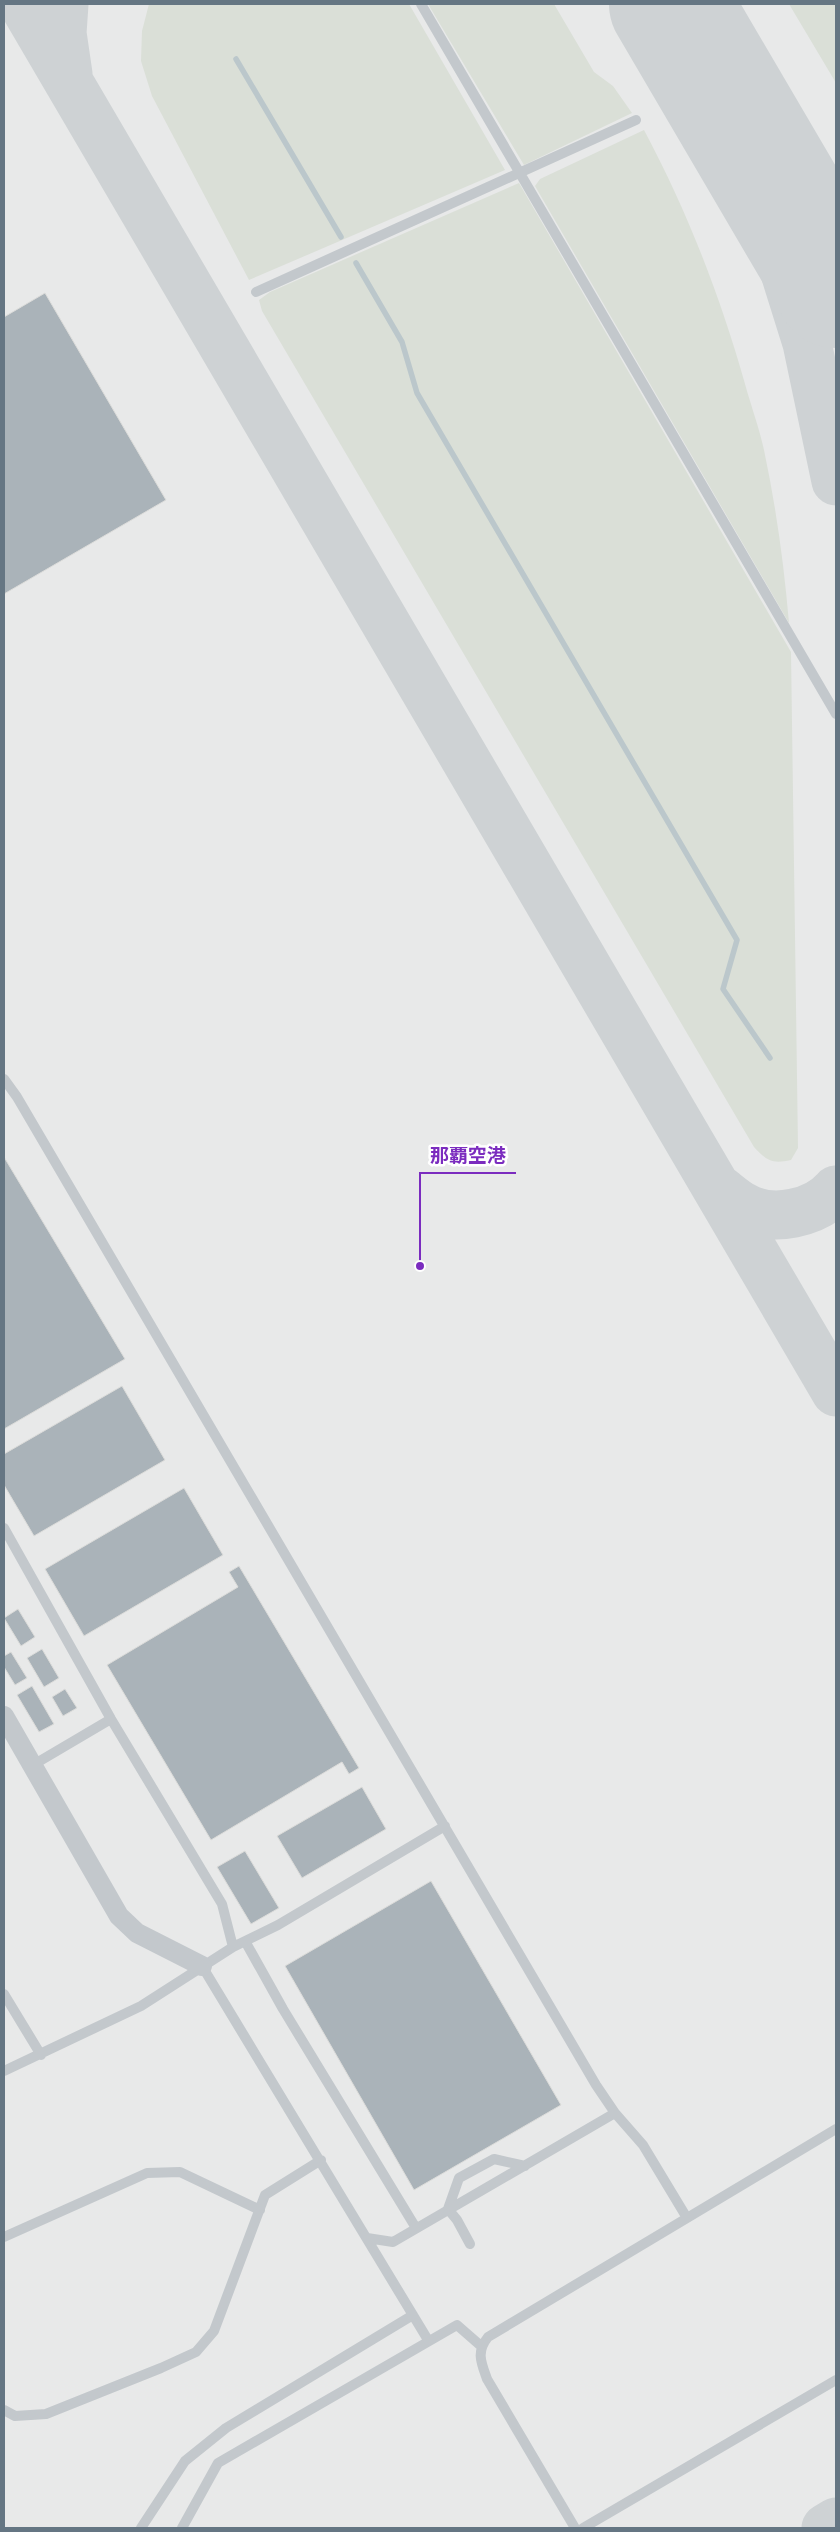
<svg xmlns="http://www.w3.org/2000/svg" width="840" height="2532" font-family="Figtree,'Noto Sans JP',sans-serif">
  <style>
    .built { fill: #e8e9e9 }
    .green { fill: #dadfd7 }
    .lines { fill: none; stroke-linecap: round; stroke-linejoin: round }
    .stream { stroke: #bbc7cb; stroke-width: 5.5 }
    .taxiway { stroke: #ced2d4; stroke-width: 49 }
    .runway { stroke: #ced2d4; stroke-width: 122 }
    .building { fill: #aab3b9; stroke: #dcdcda }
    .service { stroke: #c3c8cc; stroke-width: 10 }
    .minor { stroke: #c3c8cc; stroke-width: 20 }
    .leader { fill: none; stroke: #7b2cbf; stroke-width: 2 }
    .callout-dot { fill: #7b2cbf; stroke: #fff; stroke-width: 2 }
    .callout-label { font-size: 19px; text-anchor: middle; font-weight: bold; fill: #7b2cbf; stroke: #fff; stroke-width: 5; stroke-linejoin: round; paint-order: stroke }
  </style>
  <rect width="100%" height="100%" fill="#fafaf8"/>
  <path class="built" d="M4,4H836V2528H4Z"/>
  <path class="green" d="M149,4H409L505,170L249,280L152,96L141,61L142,31Z
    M428,4H554L594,72L613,86L632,113L524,165Z
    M789,4H836V83Z
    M644,130C687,211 720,295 745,384C751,406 759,427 764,450C776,507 784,564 789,623L535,186L540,179Z
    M519,183L791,652L798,1148L791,1160C772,1164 767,1161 754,1147L262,311L259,300L270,292Z"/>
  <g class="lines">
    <path class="stream" d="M236,59L341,237
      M356,263L402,342L417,393L737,940L723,989L770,1058"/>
    <path class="taxiway" d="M23,4L836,1392
      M64,4L62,33L68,74
      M717,83L782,263L807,343L836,481
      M716,1187C725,1193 734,1202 744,1207C773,1223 816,1213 836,1190
      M826,2528L836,2522"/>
    <path class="runway" d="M670,4L836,287"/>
  </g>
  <path class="building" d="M45,293L166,500L4,594V317Z
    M4,1157L125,1359L4,1429Z
    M122,1386L165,1460L34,1536L4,1485V1454Z
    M184,1488L223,1555L84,1636L45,1569Z
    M239,1566L359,1768L349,1774L342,1762L211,1840L107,1665L238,1587L229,1572Z
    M18,1609L35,1637L21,1646L4,1618Z
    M42,1649L59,1678L44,1687L27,1658Z
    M11,1652L27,1678L15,1685L4,1667V1656Z
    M32,1686L54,1724L39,1732L17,1695Z
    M65,1689L77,1708L63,1716L52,1697Z
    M362,1787L386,1829L302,1878L277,1836Z
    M245,1851L279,1908L251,1924L217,1867Z
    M431,1881L561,2105L414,2190L285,1966Z"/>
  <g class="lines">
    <path class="service" d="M421,4L836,714
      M256,292L636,120
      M4,1079L17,1097L596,2085L615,2113L643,2145L687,2218
      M4,1528L111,1719L222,1904L233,1947
      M33,1765L111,1719
      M245,1941L283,2009L416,2228
      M202,1966L428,2340
      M4,1994L41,2055
      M4,2071L141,2006L233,1947L278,1925L445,1826
      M4,2237L147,2173L180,2172L260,2210
      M367,2238L393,2242L615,2113
      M470,2244L457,2220L448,2209L459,2178L494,2159L525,2166
      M4,2410L15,2416L46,2414L161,2368L196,2352L214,2331L265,2195L321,2160
      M141,2528L185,2461L226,2428L413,2315
      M182,2528L218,2463L457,2325L481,2346
      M575,2528L487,2379C481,2362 476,2352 488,2337L836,2129
      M583,2528L836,2380"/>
    <path class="minor" d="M4,1716L119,1916L137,1933L202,1966"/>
  </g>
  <path class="leader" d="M420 1266L420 1173H516"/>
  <circle class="callout-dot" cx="420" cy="1266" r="5"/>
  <g class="callout-label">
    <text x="468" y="1162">那覇空港</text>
  </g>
  <rect width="840" height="2532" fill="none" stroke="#657683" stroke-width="10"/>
</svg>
